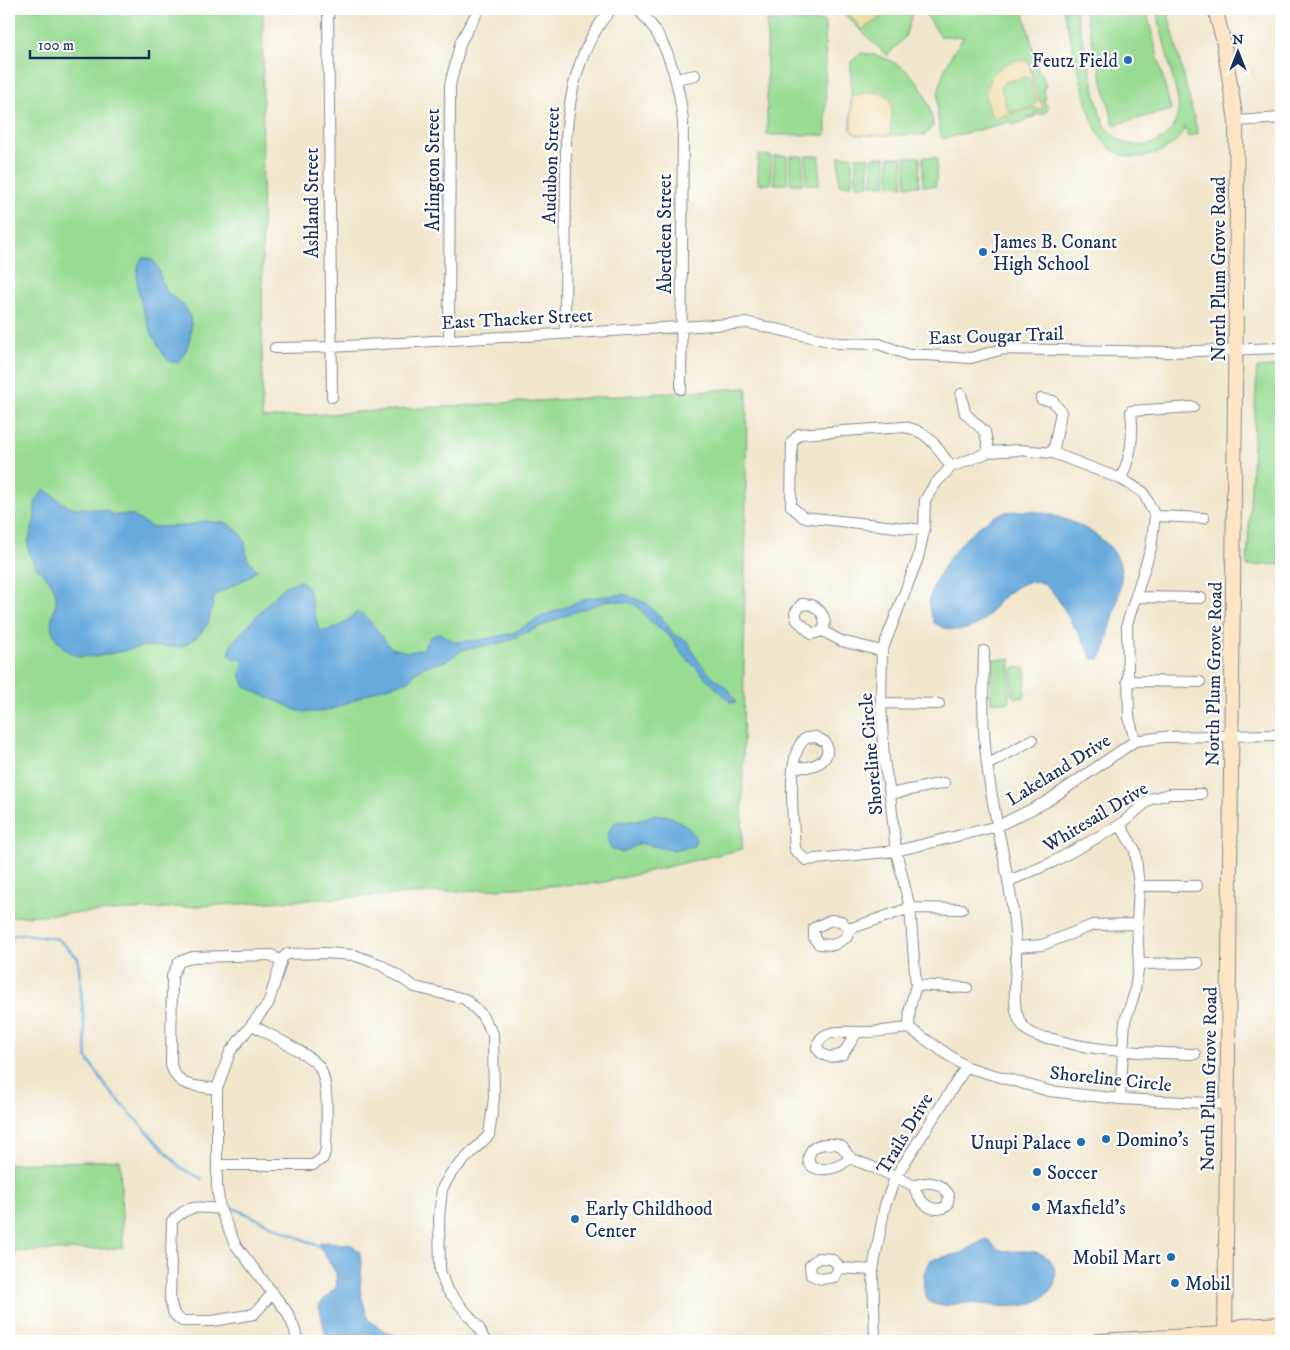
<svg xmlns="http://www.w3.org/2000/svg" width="1290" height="1350" font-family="'IM FELL DW Pica',serif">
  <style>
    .green { fill: #98db93; stroke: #5a8578 }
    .sand { fill: #eeda9e; stroke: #84847e; fill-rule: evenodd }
    .water { fill: #66a9db; stroke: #406c9c }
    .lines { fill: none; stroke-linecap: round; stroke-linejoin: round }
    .stream { stroke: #66a9db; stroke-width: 2.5 }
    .street-casing { stroke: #868a94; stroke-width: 12 }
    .secondary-casing { stroke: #868a94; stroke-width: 16 }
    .street { stroke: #fff; stroke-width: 10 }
    .secondary { stroke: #fde5c5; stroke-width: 14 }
    .poi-dot { fill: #1f6fb2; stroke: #fff; stroke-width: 2 }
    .labels { text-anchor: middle; stroke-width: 4.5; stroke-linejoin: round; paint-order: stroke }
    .poi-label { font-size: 19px; fill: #1b2f5e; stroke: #fff; text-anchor: start }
    .street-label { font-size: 19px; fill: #1b2f5e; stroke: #fff }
  </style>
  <rect width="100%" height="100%" fill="#fff"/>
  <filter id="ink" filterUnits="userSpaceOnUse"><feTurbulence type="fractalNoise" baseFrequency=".02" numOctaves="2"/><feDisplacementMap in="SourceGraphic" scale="10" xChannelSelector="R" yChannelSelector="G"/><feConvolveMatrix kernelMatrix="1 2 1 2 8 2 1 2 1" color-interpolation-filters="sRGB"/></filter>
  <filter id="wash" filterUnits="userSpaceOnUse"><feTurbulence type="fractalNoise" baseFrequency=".0096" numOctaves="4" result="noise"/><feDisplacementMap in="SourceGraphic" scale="20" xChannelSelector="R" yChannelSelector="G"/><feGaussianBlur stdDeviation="1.12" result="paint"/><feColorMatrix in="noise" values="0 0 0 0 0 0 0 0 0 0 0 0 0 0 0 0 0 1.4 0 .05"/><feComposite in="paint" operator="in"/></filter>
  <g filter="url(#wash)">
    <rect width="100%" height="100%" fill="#f0e6cb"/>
    <path class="green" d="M9,9H263L262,418L747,388L742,849L600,883L9,917Z
      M845,9H914L905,37L887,56L845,15Z
      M923,9H1023L1039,73H1042L1046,87L1043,88L1046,99H1043L1048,108L1045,114H1034L1036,116L1025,119L1026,121L1011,125L1010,122L942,139C932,101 939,69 964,37L940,36Z
      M1063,9H1075C1081,35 1088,61 1094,87C1097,100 1099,116 1106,127C1118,145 1142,151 1160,140C1174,131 1180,116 1178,100L1156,9H1167L1198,134L1188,137L1185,127C1179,142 1164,153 1147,156C1097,166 1089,111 1080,76C1074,53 1069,31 1063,9Z
      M1084,9H1146L1171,110L1114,125Z
      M767,21H825L826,135H767Z
      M861,53C903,57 929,84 933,126L925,135H857L851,130V62Z
      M758,155L771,156V184H758Z
      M774,156H787V184H774Z
      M790,156H803V184H790Z
      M806,156H820L819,185L806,184Z
      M839,156H852V185H839Z
      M856,157H869V185H856Z
      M873,157H886V185H872Z
      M889,157H903V186L889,185Z
      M906,157H920L919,186H906Z
      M923,157L937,158L936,186H923Z
      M1281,366V564L1247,566L1257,368Z
      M992,659H1010L1009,702H991Z
      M1015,668H1024L1026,670L1025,697L1015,698L1012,695V670Z
      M120,1160L123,1248L9,1252V1164Z"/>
    <path class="sand" d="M845,9H887C881,21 870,22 862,30Z
      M1019,60L1028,61L1039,101L1042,103L1043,108L1040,110L1034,108L994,118C975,95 990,63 1019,60ZM1026,77L1031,80L1036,102L1034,106L1011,112L1007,109L1001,87L1004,82Z
      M869,92C903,92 890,118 890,135H857L851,130L852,96Z"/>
    <path class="water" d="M142,258C161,256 158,278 165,289C169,296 177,299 183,305C197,319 191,349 178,362H170C153,346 126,279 142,258Z
      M44,489L69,507L105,510L114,515H132L151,527L187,526L204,521L227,523L240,533L245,542L247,558L258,571L255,570L251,576L215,595L208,623L199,635L182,647L145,646L95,657C87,655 83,658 77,656C70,654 64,649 59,643C40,617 63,611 54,589C51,579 41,573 35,565C22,544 31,539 35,518C35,513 34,507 36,502C37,497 42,494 44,489Z
      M1029,511C1059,513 1117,535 1121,570C1123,590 1108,632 1104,654L1099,659L1091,658C1088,643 1074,629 1067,615C1049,580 1034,569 1001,599C995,604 992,612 987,617C972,632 952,634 934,623C933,617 929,610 929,605C931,572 973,521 1006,512C1013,511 1021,511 1029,511Z
      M301,581C315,590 312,624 322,631C338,630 345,622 356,613L364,614L391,648L409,652L423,649L430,637L440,633L455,642L482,640L513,633L543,616L589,598L624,594L646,603L663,619L674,635L688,641C692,652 699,663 707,671C716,681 732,689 736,703L730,702L681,653L670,637L651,622L638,607L632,603L610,600L572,613L504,642L462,650L446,661L426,666L414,673L409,681C397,684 384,687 372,692C349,701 326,717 299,711C291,709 286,704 279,702C267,697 255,693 244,685L240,674L244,665L243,660L234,659L229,655L232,643L271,600L285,586Z
      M656,814C669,814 692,825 696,839L694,846L671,850L640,843L622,853L611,848C605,839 607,830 616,822L636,821Z
      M985,1239C993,1240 993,1248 1001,1250C1018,1254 1040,1245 1052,1263C1057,1272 1056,1281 1052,1289C1030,1316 996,1304 967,1303C953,1303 943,1309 929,1302C921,1289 922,1273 930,1260L962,1253Z
      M328,1242L352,1245L359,1251L362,1262L360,1290L368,1320L386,1332L408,1341H327L319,1305L337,1286L336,1273L320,1247V1243Z"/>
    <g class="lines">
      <path class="stream" d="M9,936L22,934L58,939L78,958L87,1058L107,1088L180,1167L202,1179
        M224,1201L231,1207L320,1247"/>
    </g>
  </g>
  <g filter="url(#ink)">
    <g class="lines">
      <g class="street-casing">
        <path id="street" d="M328,9L332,397
          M637,9C667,36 679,82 683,121L681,389
          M676,79L695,75
          M1236,121L1281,118
          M565,333L566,141C569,92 579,47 611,9
          M449,338L450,85L461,41L479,9
          M275,348L330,347L749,323L838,343L879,344L909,355H926L971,358L1003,349L1169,352L1281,348
          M961,394L965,413L985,432L989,452
          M1041,399L1053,401L1061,412L1053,453
          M1121,479C1131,455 1134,437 1131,411L1193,407
          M1155,516L1204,518
          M924,530L803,517L791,506L792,442L799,434L904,427C930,431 937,448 951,467
          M1137,597L1201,598
          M802,604L812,605C822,611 828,620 823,631L812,634L797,620L795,613Z
          M823,631L841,641L882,651
          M984,651C983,689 982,727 987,764C995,831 1017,895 1016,963C1016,984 1008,1020 1031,1033C1037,1037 1046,1038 1053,1039C1098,1053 1148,1052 1195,1054
          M1127,681L1200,682
          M881,703L939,704
          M1135,741L1129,717L1127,624L1151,548L1155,516L1143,492L1121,479L1053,453L1019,450L989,452L951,467L935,484L925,500L924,530L918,558L882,651L881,703L884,761L890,794L896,851L910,908L916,985L910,1007L909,1028L966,1067L1049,1091L1120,1099L1227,1104
          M987,765L1032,740
          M795,766C809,771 835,761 825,742L816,737L806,738C784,753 794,825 795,850L806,860L896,851L998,826L1046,802L1135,741L1163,737L1281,735
          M890,794L944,783
          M1009,881L1051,863L1120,825L1150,799L1169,794H1201
          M1139,886H1197
          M831,920L841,921L849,929L847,937L834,945L819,944L814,938V928Z
          M849,929L910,908L962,909
          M1017,947L1042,945L1093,925L1137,924
          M279,961L287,954L324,953L354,955L381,965L415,987L465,999L481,1014L493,1034L494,1098L489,1135L451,1173L442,1189L439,1218L440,1270L446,1288L479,1328L485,1341
          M1139,964L1198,963
          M916,985L967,988
          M857,1032L843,1054C832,1058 824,1059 817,1048C819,1028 845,1032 859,1032C875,1033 893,1029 909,1028
          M217,1089C195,1085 178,1089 171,1065L172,976L179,962L193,957L272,955L281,963L268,1004L230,1052L217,1089V1186L220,1209L235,1244L287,1312L295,1330L297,1341
          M1120,1099L1125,1021L1134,995L1139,964L1137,924L1139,886L1135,850L1120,825
          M850,1157C840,1172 801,1176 810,1153C813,1143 833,1142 841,1146C845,1149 847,1155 851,1158C857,1162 866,1164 872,1167C887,1173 901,1179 914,1186C918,1201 931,1215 947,1206L949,1195C941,1182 928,1180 914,1186
          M217,1165H313L323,1158L326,1149C326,1128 330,1086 320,1068C314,1056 266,1033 252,1025
          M220,1209C197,1207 189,1204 172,1221L170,1300L174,1314L182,1321H213L254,1314L272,1294
          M818,1258C827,1258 836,1258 839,1268L834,1277L821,1279L811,1275L810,1265Z
          M839,1268L873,1270
          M875,1341L873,1270L885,1205L896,1176L966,1067"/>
      </g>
      <g class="secondary-casing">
        <path id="secondary" d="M1215,9L1223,39L1236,121L1237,207L1225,1341
          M1225,1334L1241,1326L1281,1324
          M1098,1341L1225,1334L1242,1340L1281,1338"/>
      </g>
      <use href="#street" class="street"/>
      <use href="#secondary" class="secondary"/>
    </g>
  </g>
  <g class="poi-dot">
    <circle cx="1128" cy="60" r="5"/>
    <circle cx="983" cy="252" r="5"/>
    <circle cx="1106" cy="1139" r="5"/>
    <circle cx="1081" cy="1142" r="5"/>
    <circle cx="1037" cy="1172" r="5"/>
    <circle cx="1036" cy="1207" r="5"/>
    <circle cx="575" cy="1219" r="5"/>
    <circle cx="1171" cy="1257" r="5"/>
    <circle cx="1175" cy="1283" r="5"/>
  </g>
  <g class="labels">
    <g class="poi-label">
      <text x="1118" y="67" text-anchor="end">Feutz Field</text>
      <text x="993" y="248">James B. Conant<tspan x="993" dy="22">High School</tspan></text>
      <text x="1116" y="1146">Domino's</text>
      <text x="1071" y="1149" text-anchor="end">Unupi Palace</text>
      <text x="1047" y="1179">Soccer</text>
      <text x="1046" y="1214">Maxfield's</text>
      <text x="585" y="1215">Early Childhood<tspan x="585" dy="22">Center</tspan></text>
      <text x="1161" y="1264" text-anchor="end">Mobil Mart</text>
      <text x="1185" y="1290">Mobil</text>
    </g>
    <g class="street-label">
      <text transform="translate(550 165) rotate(-88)" y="7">Audubon Street</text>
      <text transform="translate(432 170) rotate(-90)" y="7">Arlington Street</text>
      <text transform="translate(311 203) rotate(-90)" y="7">Ashland Street</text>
      <text transform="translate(664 234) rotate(-90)" y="7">Aberdeen Street</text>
      <text transform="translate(1218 269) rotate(-90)" y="7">North Plum Grove Road</text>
      <text transform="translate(517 318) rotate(-3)" y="7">East Thacker Street</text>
      <text transform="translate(996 335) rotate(-2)" y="7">East Cougar Trail</text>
      <text transform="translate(1213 674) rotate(-89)" y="7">North Plum Grove Road</text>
      <text transform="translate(870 754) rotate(-95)" y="7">Shoreline Circle</text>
      <text transform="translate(1058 769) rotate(-32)" y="7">Lakeland Drive</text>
      <text transform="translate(1095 816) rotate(-31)" y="7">Whitesail Drive</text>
      <text transform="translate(1111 1078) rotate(6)" y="7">Shoreline Circle</text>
      <text transform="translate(1208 1079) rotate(-89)" y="7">North Plum Grove Road</text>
      <text transform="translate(904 1133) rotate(-59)" y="7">Trails Drive</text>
    </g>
  </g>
  <rect width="1290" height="1350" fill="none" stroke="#fff" stroke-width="30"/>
  <g transform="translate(1238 52)" stroke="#ffffff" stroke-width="4" paint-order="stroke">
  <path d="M0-4L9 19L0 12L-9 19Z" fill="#1b2f5e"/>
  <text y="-8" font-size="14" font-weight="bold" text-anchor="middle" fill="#1b2f5e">N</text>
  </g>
  <path d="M30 50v8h119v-8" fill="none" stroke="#1b2f5e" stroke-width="2.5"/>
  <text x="38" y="50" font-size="15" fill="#1b2f5e" stroke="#ffffff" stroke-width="4" paint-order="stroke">100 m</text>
</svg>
